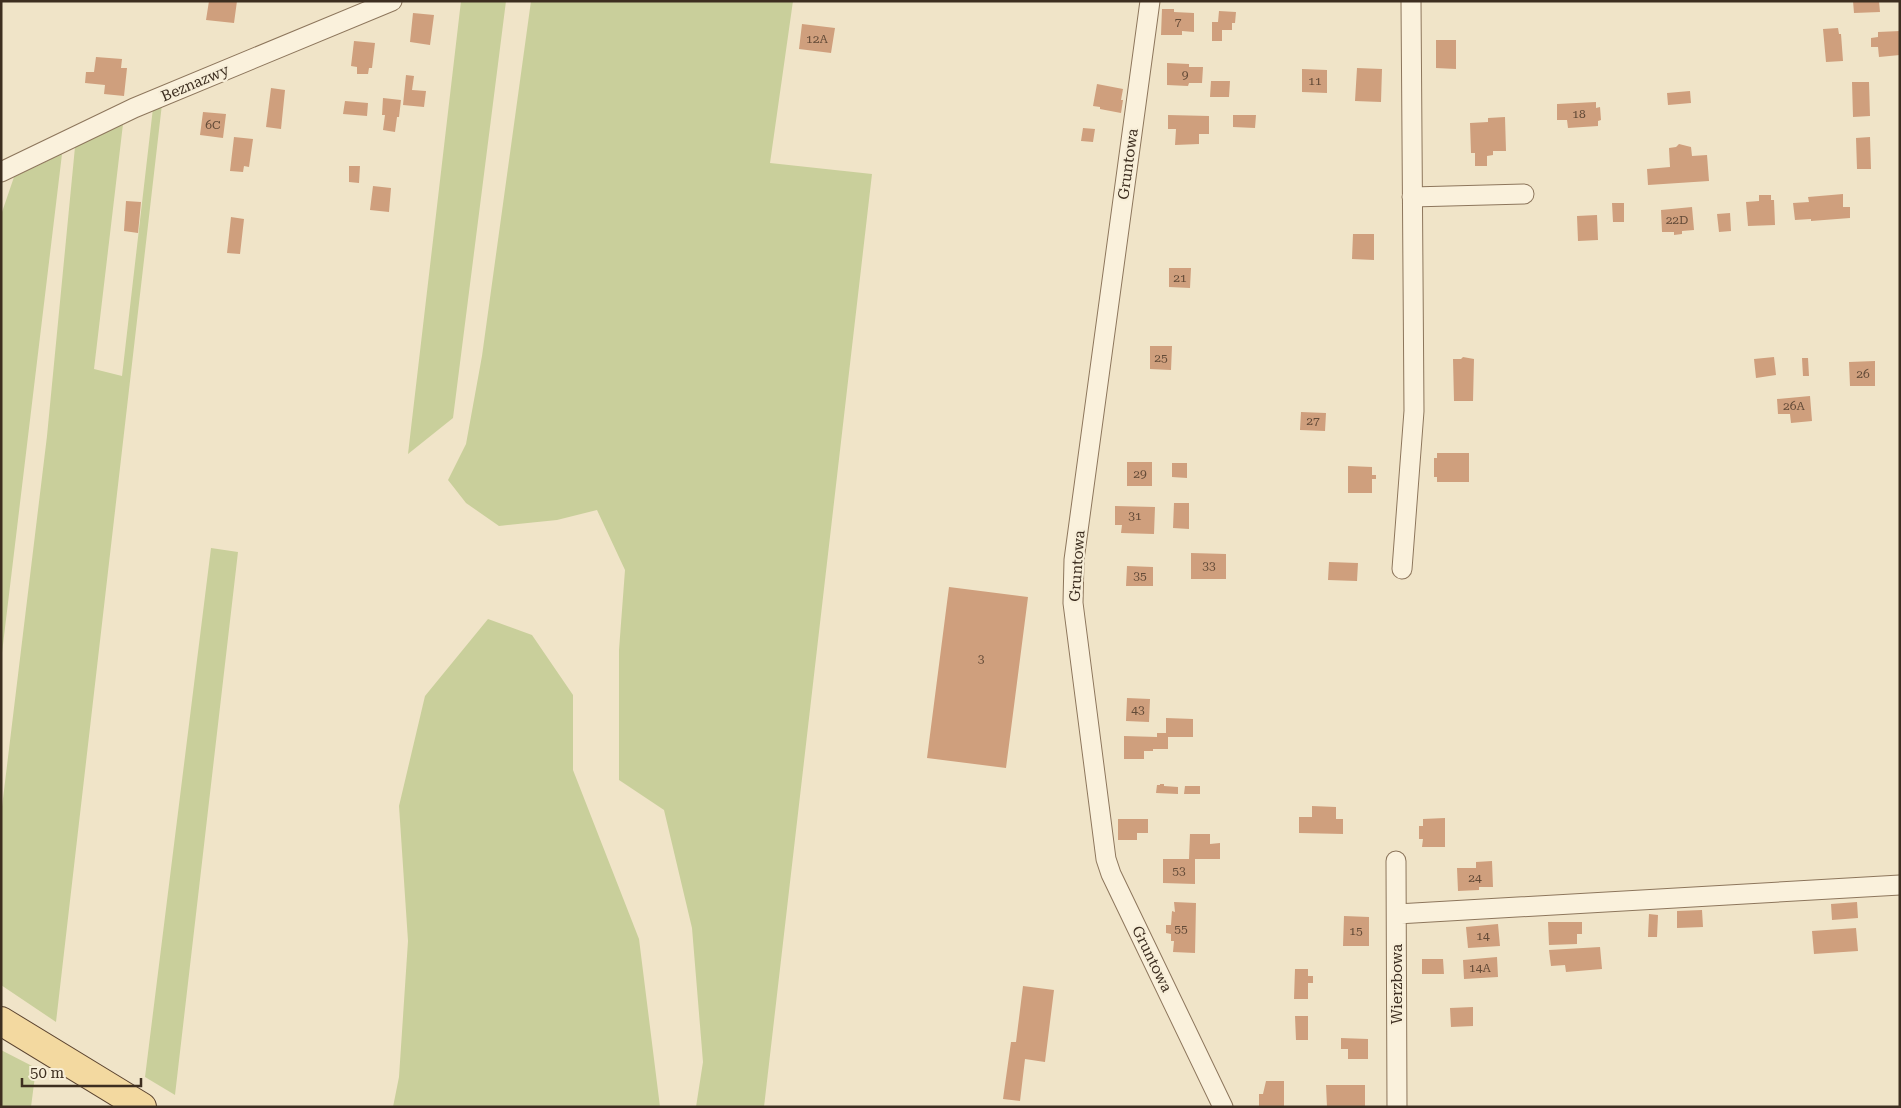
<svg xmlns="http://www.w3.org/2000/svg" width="1901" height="1108" font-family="'Roboto Serif',serif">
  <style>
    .green { fill: #c9cf9b }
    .building { fill: #cf9f7d }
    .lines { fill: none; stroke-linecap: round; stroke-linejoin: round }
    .minor-casing { stroke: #8d765c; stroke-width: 21 }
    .primary-casing { stroke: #5b4430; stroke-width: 30 }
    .minor { stroke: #faf1dc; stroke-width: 19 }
    .primary { stroke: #f3d9a0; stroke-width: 28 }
    .labels { text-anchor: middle; stroke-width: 4.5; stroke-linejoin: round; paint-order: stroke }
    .number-label { font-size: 12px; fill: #624a37 }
    .street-label { font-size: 15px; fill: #3d2e20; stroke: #f7eed8 }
  </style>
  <rect width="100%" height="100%" fill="#f0e4c8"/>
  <path class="green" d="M461,1H506L453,418L408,454Z
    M531,1H793L770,163L872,174L764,1107H696L703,1062L692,928L664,810L619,780V650L625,570L597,510L557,520L499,526L466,503L448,480L466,444L482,356Z
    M162,104L56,1022L1,985V815L47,436L75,147L123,124L94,369L122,376L153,108Z
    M62,154L1,661V215L14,177Z
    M211,548L238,552L175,1095L145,1077Z
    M488,619L532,635L573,695V770L639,939L660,1107H393L399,1077L408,941L399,806L425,696Z
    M1,1050L36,1068L31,1107H1Z"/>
  <path class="building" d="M209,1H237L234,23L206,20Z
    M1853,1H1879L1880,12L1854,13Z
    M1162,9H1174V12L1194,13V32L1182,31V35H1161Z
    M1219,11L1236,12L1235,23H1232V30H1222V41H1212V22H1218Z
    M413,13L434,15L430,45L410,42Z
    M802,24L835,28L831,53L799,49Z
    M1838,28L1839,34H1841L1843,61L1826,62L1823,29Z
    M1900,31V55L1879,57L1878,47H1871V38L1878,37V32Z
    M1436,40H1456V69L1436,68Z
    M354,41L375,43L372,68H369L368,74H357V67L351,66Z
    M96,57L122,59L121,68H127L124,96L104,94L105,85L85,83L86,72H94Z
    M1167,63L1189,64V67H1203L1202,83H1189L1188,86L1167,85Z
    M1357,68L1382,69L1381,102L1355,101Z
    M1302,69L1327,70V93L1302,92Z
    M406,75L414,76L412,90L426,91L424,107L403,105Z
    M1211,81H1230L1229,97H1210Z
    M1852,82H1869L1870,116L1853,117Z
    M1097,84L1123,89L1121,100H1123L1121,113L1100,109V107L1093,106Z
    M271,88L285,90L281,129L266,127Z
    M1690,91L1691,103L1668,105L1667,93Z
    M383,98L401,100L399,117H397L395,132L383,130L385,115H382Z
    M345,101L368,103L367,116L343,114Z
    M1596,102V108L1600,107L1601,120L1598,121V126L1568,128L1567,120H1557V104Z
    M203,112L226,114L223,138L200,135Z
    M1168,115L1209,116V134H1199V144L1175,145L1176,129H1168Z
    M1233,115H1256L1255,128L1233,127Z
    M1505,117L1506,151H1493V155L1487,156V166H1475V153H1471L1470,123L1488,122V118Z
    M1083,128L1095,129L1093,142L1081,141Z
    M234,137L253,139L249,167L244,166L243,172L230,171Z
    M1870,137L1871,169H1857L1856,138Z
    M1679,144L1691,147L1692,156L1707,155L1709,181L1648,185L1647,169L1670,167L1669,148L1676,147Z
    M349,166H360L359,183L349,182Z
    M373,186L391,188L389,212L370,210Z
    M1843,194V207H1850V218L1811,221V219L1795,220L1793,203L1809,202L1808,197Z
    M1759,195H1771V200H1774L1775,225L1748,226L1746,202L1759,201Z
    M126,201L141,202L138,233L124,231Z
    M1612,203H1624V222H1613Z
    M1692,207L1694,230L1682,231V234L1674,235V232H1662L1661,210Z
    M1730,213L1731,231L1719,232L1717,214Z
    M1597,215L1598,240L1578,241L1577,216Z
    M231,217L244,219L240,254L227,253Z
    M1353,234H1374V260L1352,259Z
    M1169,268H1191L1190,288L1169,287Z
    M1150,346H1172L1171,370L1150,369Z
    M1463,357L1474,359L1473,401H1454L1453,359H1461Z
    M1774,357L1776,375L1756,378L1754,359Z
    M1802,358H1808L1809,376H1803Z
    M1875,361V386H1850L1849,362Z
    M1810,396L1812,421L1791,423L1790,414H1778L1777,399Z
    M1301,412L1326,413L1325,431L1300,430Z
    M1437,453H1469V482H1437V477H1434V458H1437Z
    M1127,462H1152V486H1127Z
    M1172,463H1187V478L1172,477Z
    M1348,466L1372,467V475H1376V479H1372V493H1348Z
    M1174,503H1189V529L1173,528Z
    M1115,506L1155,507L1154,534L1121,533L1122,525H1115Z
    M1191,553L1226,554V579H1191Z
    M1329,562L1358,563L1357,581L1328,580Z
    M1127,566L1153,567V586H1126Z
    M949,587L1028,597L1006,768L927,758Z
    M1127,698L1150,699L1149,722L1126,721Z
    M1166,718L1193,719V737H1168V749H1153V751H1144V759H1124V736L1157,737V733H1166Z
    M1160,784H1164V786L1178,787V794L1156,793L1157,785H1160Z
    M1185,786H1200V794H1184Z
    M1312,806L1336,807V819H1343V834L1299,833V817H1312Z
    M1445,818V847H1422L1423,839H1419V826H1423V819Z
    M1118,819H1148V833H1137V840H1118Z
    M1190,834H1210V844L1220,843V859H1195V884L1163,883V859H1189Z
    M1492,861L1493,887H1479V890L1458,891L1457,868H1476V862Z
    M1174,902L1196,903L1195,953L1173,952L1174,941H1171V934L1166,933V925H1171L1172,911L1175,912Z
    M1857,902L1858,918L1832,920L1831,904Z
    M1702,910L1703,927L1677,928V911Z
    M1649,914L1658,915L1657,937H1648Z
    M1344,916L1369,917V946H1343Z
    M1548,922H1582V934H1577V944L1549,945Z
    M1498,924L1500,946L1468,948L1466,927Z
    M1856,928L1858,951L1814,954L1812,931Z
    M1600,947L1602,969L1566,972L1565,965L1551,966L1549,950Z
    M1497,957L1498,977L1464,979L1463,960Z
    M1422,959H1443L1444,974H1422Z
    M1295,969H1308V976H1313V983H1308V999H1294Z
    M1023,986L1054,990L1045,1062L1025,1059L1020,1101L1003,1099L1011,1042H1016Z
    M1473,1007V1026L1451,1027L1450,1008Z
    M1295,1016H1308V1040H1296Z
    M1341,1038L1368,1039V1059H1348V1049H1341Z
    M1266,1081H1284V1107H1259V1094H1263Z
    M1326,1085H1365V1107H1327Z"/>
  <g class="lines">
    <g class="minor-casing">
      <path id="minor" d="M1150,1L1074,560L1073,603L1106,859L1111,874L1223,1107
        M1,172L134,108L392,1
        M1412,197L1524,194
        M1402,569L1414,411L1411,1
        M1396,861L1397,1107
        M1397,914L1900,885"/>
    </g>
    <g class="primary-casing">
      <path id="primary" d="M1,1021L142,1107"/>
    </g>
    <use href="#minor" class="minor"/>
    <use href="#primary" class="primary"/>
  </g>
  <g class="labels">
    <g class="number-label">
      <text x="1178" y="26">7</text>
      <text x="817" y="43">12A</text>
      <text x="1185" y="79">9</text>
      <text x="1315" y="85">11</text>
      <text x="1579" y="118">18</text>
      <text x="213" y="129">6C</text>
      <text x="1677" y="224">22D</text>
      <text x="1180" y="282">21</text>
      <text x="1161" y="362">25</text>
      <text x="1863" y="378">26</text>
      <text x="1794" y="410">26A</text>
      <text x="1313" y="425">27</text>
      <text x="1140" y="478">29</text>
      <text x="1135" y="520">31</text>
      <text x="1209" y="570">33</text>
      <text x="1140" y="580">35</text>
      <text x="981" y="663">3</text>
      <text x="1138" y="714">43</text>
      <text x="1179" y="875">53</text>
      <text x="1475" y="882">24</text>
      <text x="1181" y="933">55</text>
      <text x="1356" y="935">15</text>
      <text x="1483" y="940">14</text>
      <text x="1480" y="972">14A</text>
    </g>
    <g class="street-label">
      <text transform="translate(195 83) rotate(-23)" y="5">Beznazwy</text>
      <text transform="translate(1128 164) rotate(-82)" y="5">Gruntowa</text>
      <text transform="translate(1077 566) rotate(-86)" y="5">Gruntowa</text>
      <text transform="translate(1152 959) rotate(64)" y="5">Gruntowa</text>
      <text transform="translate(1397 984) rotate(-90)" y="5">Wierzbowa</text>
    </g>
  </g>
  <rect width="1901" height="1108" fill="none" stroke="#3d2e20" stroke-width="5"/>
  <path d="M22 1078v8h119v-8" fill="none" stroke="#3d2e20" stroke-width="2.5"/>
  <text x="30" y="1078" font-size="15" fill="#3d2e20" stroke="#f7eed8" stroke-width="4" paint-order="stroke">50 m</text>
</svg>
